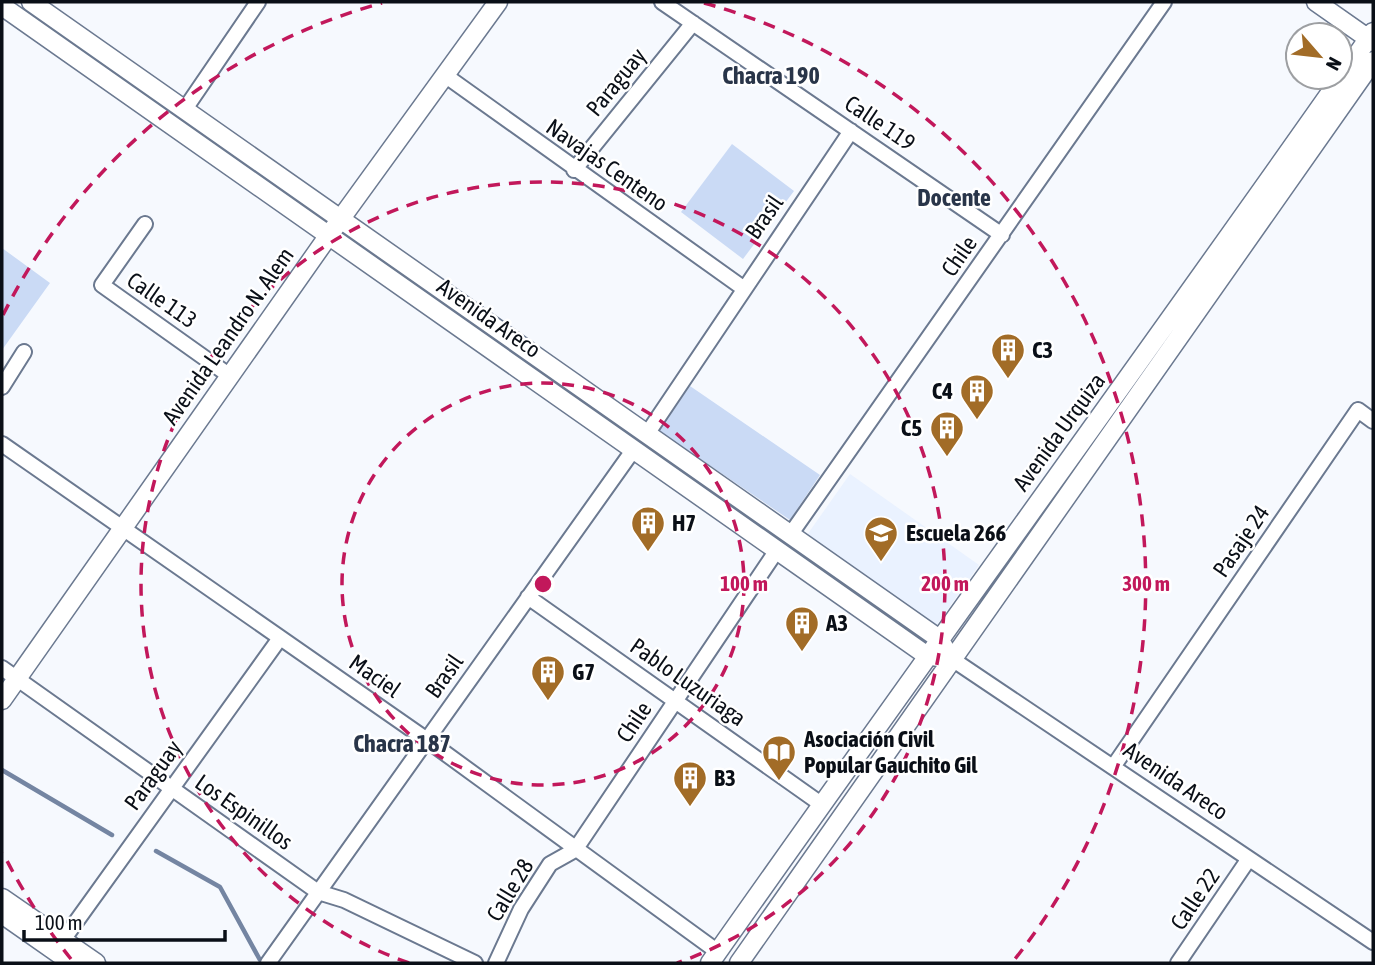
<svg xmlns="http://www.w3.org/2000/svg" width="1375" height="965" font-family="'Asap Condensed',sans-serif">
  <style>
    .built { fill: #eaf2ff }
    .green { fill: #cadaf5 }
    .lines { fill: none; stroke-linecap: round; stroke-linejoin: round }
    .stream { stroke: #7485a2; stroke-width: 4.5 }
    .minor-casing { stroke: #6b7990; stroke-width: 18 }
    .major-casing { stroke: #6b7990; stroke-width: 21 }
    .minor { stroke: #fff; stroke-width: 14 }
    .major { stroke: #fff; stroke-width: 18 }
    .ring { fill: none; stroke: #c2185b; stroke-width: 3.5; stroke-dasharray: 12 9 }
    .labels { text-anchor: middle; stroke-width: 5; stroke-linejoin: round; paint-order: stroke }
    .street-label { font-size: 23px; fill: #0a0f17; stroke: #fff }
    .poi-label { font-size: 23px; font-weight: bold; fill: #0a0f17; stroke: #fff; text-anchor: start }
    .neighbourhood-label { font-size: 24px; font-weight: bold; fill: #293549; stroke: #fff }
    .centre { fill: #c2185b; stroke: #fff; stroke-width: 3.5 }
    .ring-label { font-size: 21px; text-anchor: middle; font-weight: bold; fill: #c2185b; stroke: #fff; stroke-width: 5; stroke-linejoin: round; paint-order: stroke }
  </style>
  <rect width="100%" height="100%" fill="#f6f9fe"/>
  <path class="built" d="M850,474L979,565L936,626L807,535Z"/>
  <path class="green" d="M732,144L794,191L743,259L681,212Z
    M2,248L50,283L2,350Z
    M690,386L820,475L790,520L659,431Z"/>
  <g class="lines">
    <path class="stream" d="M2,770L112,835
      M156,851L220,887L260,960"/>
    <g class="minor-casing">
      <path id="minor" d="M662,2L1002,235
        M446,76L743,288
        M185,109L258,2
        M574,170L693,23
        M145,224L102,285L230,376
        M2,387L24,352
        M647,434L851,131
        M2,444L427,740L718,952
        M790,535L1164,2
        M528,597L821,804
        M952,659L1373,942
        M2,668L318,892L344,900L475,963
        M1113,767L1358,410L1373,421
        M63,940L280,638
        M268,963L634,449
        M496,963L521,909L550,864L575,850L777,550
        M1178,963L1248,860"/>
    </g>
    <g class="major-casing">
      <path id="major" d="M31,2L938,638L944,647
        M1316,2L1373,42
        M2,6L926,655L952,659
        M2,700L329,235L498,2
        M2,898L96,963
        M2,914L72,963
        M710,963C929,651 1155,344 1373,32
        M739,963L1373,61"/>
    </g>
    <use href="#minor" class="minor"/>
    <use href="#major" class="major"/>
  </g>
  <g class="ring">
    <circle cx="543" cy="584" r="201"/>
    <path d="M409 963A402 402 0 1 1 677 963"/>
    <path d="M71 959A603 603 0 0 1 3 853M3 315A603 603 0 0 1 382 3M704 3A603 603 0 0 1 1015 959"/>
  </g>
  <defs>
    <g id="building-pin" transform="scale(1.75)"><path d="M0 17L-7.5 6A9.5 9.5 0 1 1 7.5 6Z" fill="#a26c27" stroke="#fff"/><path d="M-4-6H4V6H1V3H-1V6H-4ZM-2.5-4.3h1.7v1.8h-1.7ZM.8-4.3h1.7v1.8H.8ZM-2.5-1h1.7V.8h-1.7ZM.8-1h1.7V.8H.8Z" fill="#fff"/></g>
    <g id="school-pin" transform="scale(1.75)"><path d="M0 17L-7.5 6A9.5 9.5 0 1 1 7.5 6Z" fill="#a26c27" stroke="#fff"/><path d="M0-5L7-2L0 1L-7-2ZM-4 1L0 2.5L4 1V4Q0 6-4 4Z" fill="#fff"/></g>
    <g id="library-pin" transform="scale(1.75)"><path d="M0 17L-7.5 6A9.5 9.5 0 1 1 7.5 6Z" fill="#a26c27" stroke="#fff"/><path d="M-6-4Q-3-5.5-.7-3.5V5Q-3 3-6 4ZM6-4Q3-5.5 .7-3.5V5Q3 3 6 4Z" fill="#fff"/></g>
  </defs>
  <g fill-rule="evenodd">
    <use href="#building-pin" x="1008" y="350"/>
    <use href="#building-pin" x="977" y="391"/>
    <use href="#building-pin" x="947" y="428"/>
    <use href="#building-pin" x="648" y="523"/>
    <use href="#school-pin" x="881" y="533"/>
    <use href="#building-pin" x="802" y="623"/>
    <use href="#building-pin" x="548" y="672"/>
    <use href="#library-pin" x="779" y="752"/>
    <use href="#building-pin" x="690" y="778"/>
  </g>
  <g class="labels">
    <g class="street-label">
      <text transform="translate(616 82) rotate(-51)" y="8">Paraguay</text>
      <text transform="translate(880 123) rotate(34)" y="8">Calle 119</text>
      <text transform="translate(607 165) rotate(35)" y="8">Navajas Centeno</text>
      <text transform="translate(764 217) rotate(-55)" y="8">Brasil</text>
      <text transform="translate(959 256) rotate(-55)" y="8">Chile</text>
      <text transform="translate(162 300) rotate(35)" y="8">Calle 113</text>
      <text transform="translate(489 318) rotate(35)" y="8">Avenida Areco</text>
      <text transform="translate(228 336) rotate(-55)" y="8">Avenida Leandro N. Alem</text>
      <text transform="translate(1059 432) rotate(-54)" y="8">Avenida Urquiza</text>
      <text transform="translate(1241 541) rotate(-56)" y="8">Pasaje 24</text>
      <text transform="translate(375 676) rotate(35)" y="8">Maciel</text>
      <text transform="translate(444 676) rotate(-55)" y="8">Brasil</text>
      <text transform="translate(688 682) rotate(35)" y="8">Pablo Luzuriaga</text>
      <text transform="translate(634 722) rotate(-56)" y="8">Chile</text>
      <text transform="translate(153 775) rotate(-54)" y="8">Paraguay</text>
      <text transform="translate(1176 781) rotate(34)" y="8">Avenida Areco</text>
      <text transform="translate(244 812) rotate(35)" y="8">Los Espinillos</text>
      <text transform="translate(510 890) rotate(-59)" y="8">Calle 28</text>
      <text transform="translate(1195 899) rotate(-56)" y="8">Calle 22</text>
    </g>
    <g class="poi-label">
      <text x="1032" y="358">C3</text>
      <text x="953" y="399" text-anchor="end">C4</text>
      <text x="922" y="436" text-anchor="end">C5</text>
      <text x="672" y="531">H7</text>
      <text x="906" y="541">Escuela 266</text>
      <text x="826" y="631">A3</text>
      <text x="572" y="680">G7</text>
      <text x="804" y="747">Asociación Civil<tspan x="804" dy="26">Popular Gauchito Gil</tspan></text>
      <text x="714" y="786">B3</text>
    </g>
    <g class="neighbourhood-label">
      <text x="771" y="84">Chacra 190</text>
      <text x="954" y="206">Docente</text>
      <text x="402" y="752">Chacra 187</text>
    </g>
  </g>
  <circle cx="543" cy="584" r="10" class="centre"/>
  <g class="ring-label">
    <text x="744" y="591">100 m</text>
    <text x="945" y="591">200 m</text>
    <text x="1146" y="591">300 m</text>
  </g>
  <rect width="1375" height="965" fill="none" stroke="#0a0f17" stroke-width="7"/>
  <g transform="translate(1319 56) rotate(118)"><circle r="33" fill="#ffffff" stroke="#9d9fa2" stroke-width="2"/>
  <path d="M0-5L12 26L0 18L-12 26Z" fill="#a26c27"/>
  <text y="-10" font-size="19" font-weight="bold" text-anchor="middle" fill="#0a0f17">N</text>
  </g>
  <path d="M24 930v10h201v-10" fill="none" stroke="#0a0f17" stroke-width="3.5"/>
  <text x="35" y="930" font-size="21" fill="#0a0f17" stroke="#ffffff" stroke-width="5" paint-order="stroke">100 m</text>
</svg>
